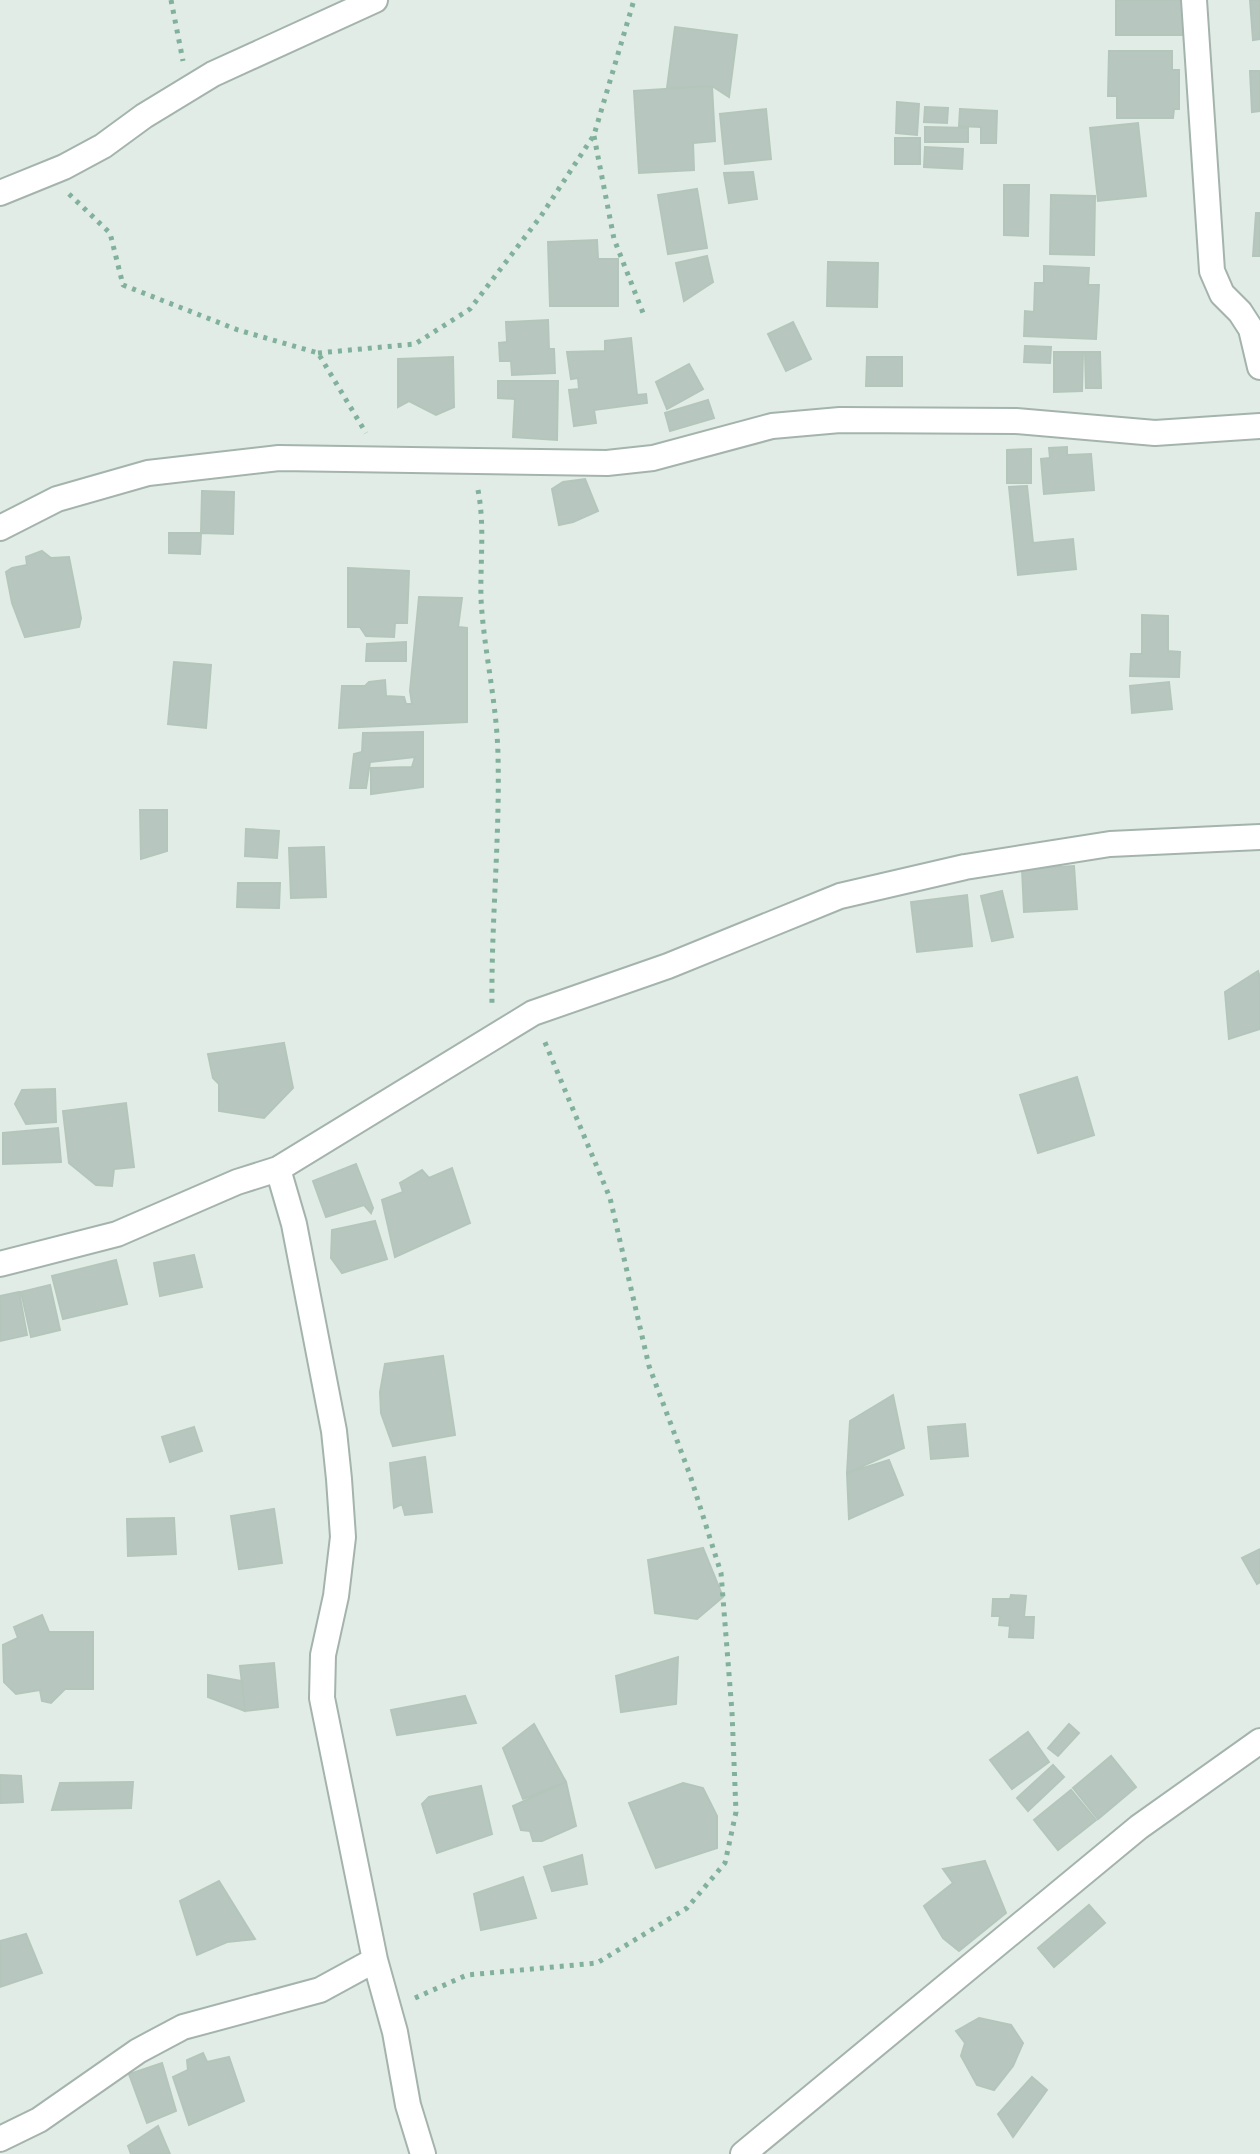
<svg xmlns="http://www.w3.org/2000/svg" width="1260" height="2154" font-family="Barlow,sans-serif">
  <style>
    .building { fill: #b7c7bf; stroke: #b4c6bc; stroke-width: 2 }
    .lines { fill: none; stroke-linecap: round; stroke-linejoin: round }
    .minor-casing { stroke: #a4b4ad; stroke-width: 28 }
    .path { stroke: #81b19c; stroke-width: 5; stroke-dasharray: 4 6; stroke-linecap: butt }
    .minor { stroke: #fff; stroke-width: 24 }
  </style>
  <rect width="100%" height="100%" fill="#e1ece6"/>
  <path class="building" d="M1116,0H1190V35H1116Z
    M1250,0H1260V39L1253,40Z
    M675,27L737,35L729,97L712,86L667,88Z
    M1109,51H1172V70H1179V109H1174L1173,118H1117V96H1108Z
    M1250,71H1260V111L1252,112Z
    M712,86L715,141L693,143L694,170L639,173L634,91Z
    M897,102L919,104L917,135L896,133Z
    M925,107L948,108L947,123L924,122Z
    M766,109L771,159L725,164L720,114Z
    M960,109L997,111L996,143H981V127L959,126Z
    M1138,123L1146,196L1098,201L1090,128Z
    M925,127L968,128V142H925Z
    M895,138H920V164H895Z
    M925,147L963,149L962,169L924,167Z
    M753,172L757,199L729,203L724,173Z
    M1004,185H1029L1028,236L1004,235Z
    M697,189L707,248L668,254L658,195Z
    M1051,195L1095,196L1094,255L1050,254Z
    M1256,213H1260V256H1253Z
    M597,240L598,259H618V306H550L548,242Z
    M707,256L713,282L684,301L676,263Z
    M828,262L878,263L877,307L827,306Z
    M1044,266L1089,268L1088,285H1099L1096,339L1024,336L1025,311L1034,312L1035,283H1044Z
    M548,320L549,349H554L555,373L512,375L511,361H500L499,343L507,342L506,322Z
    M793,322L811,359L786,371L768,334Z
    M631,338L637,395L646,394L647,403L594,410L596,423L574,426L569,390L579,389L578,378L571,379L567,352L605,351V341Z
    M1025,346L1051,347L1050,363L1024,362Z
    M1054,352H1083L1082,391L1054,392Z
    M1085,352H1100L1101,388H1086Z
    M453,357L454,407L436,415L409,401L398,407V359Z
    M867,357H902V386H866Z
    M689,364L703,389L667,409L656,382Z
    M498,381H558L557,440L513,437L515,399L498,398Z
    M708,400L714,418L670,431L665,413Z
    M1067,447V455L1091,454L1094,490L1044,494L1041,459L1050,458L1049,448Z
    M1031,449V483H1007V450Z
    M585,479L598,511L573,522L559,525L552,489L563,482Z
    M1027,486L1033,543L1073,539L1076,569L1018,575L1009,487Z
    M202,491L234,492L233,534L201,533Z
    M169,533H201L200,554L169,553Z
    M42,551L51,558L69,557L81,618L79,627L25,637L12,603L6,572L12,568L27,565L26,557Z
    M348,568L409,571L407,623H395L394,637L366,636L360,627H348Z
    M419,597L462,598L458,627L467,628V722L339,728L342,686H365L369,682L385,680L386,696L404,697L406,704H412L410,691Z
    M1142,615L1168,616V651L1180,652L1179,677L1130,676L1131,654H1142Z
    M406,642V661H366L367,644Z
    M174,662L211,665L206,728L168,724Z
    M1169,682L1172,709L1132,713L1130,686Z
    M423,732V787L371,794V768L412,767L415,757L370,762L366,788H350L354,754L362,752L363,733Z
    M140,810H167V851L141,859Z
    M246,829L279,831L277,858L245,856Z
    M324,847L326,897L291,898L289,848Z
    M1074,866L1077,909L1024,912L1022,869Z
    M238,883H280L279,908L237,907Z
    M1002,891L1013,937L992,941L981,896Z
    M967,895L972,946L917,952L911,902Z
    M1258,971L1260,978V1029L1229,1039L1225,992Z
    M284,1043L293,1088L264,1118L219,1111V1084L213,1078L208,1054Z
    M1077,1077L1094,1135L1038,1153L1020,1095Z
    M55,1089L56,1122L26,1124L15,1104L22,1090Z
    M126,1103L134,1167L114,1169L112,1186L96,1185L69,1163L63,1111Z
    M58,1128L61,1162L3,1164V1133Z
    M356,1164L373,1208L371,1213L364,1205L326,1217L313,1181Z
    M452,1168L470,1223L395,1257L382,1200L403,1192L400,1183L422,1170L429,1178Z
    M375,1221L387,1259L342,1273L331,1258L332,1230Z
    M194,1255L202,1287L160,1296L154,1263Z
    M116,1260L127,1304L63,1319L52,1276Z
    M50,1285L60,1330L31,1337L21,1292Z
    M19,1292L27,1335L0,1341V1296Z
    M443,1356L455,1435L393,1446L381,1413L380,1392L385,1364Z
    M893,1395L904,1448L847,1473L850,1421Z
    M965,1424L968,1456L931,1459L928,1427Z
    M194,1427L202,1451L170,1462L162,1437Z
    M425,1457L432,1512L405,1515L402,1504L394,1508L390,1463Z
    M889,1460L903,1495L849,1519L847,1473Z
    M274,1509L282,1563L239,1569L231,1516Z
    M174,1518L176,1554L128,1556L127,1519Z
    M703,1548L723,1597L697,1619L655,1613L648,1560Z
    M1260,1549V1582L1257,1584L1242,1558Z
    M1011,1595L1026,1596L1024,1617H1034L1033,1638L1009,1637L1010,1626L999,1625L1000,1616H992L993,1599H1010Z
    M42,1615L49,1632H93V1689H65L51,1703L42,1701L40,1690L16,1694L4,1682L3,1645L18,1638L14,1627Z
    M678,1657L676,1704L621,1712L616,1676Z
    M274,1663L278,1707L245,1711L240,1666Z
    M208,1675L242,1681L245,1711L208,1697Z
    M465,1696L476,1723L397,1735L391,1710Z
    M534,1724L566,1782L523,1799L503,1748Z
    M1069,1724L1079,1733L1058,1756L1048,1748Z
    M1028,1732L1049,1762L1012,1789L990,1760Z
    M1111,1756L1136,1787L1098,1819L1073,1788Z
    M1053,1765L1064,1777L1028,1811L1017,1798Z
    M0,1775L21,1776L23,1802L0,1803Z
    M133,1782L131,1808L52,1810L60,1783Z
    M566,1782L576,1826L542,1841H533L530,1831L521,1830L513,1806Z
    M683,1783L703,1788L717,1816V1848L656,1868L629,1803Z
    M481,1786L492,1834L437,1853L422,1804L429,1797Z
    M1071,1790L1096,1820L1058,1850L1034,1820Z
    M582,1855L587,1884L552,1891L544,1867Z
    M985,1861L1006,1913L959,1951L943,1938L924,1906L953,1883L943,1869Z
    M523,1877L536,1918L481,1930L474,1894Z
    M219,1881L255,1939L227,1942L197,1955L180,1901Z
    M1089,1905L1105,1923L1054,1967L1038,1948Z
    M26,1934L42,1973L0,1987V1941Z
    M979,2018L1011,2025L1023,2043L1013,2066L994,2090L977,2085L961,2056L965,2043L956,2031Z
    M203,2053L207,2062L229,2057L244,2101L189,2125L173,2077L188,2070L187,2060Z
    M162,2063L176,2111L147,2123L129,2074Z
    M1032,2077L1047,2090L1013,2137L998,2114Z
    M158,2126L170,2154H131L128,2146Z"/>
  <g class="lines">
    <g class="minor-casing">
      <path id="minor" d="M1194,0L1212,271L1222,294L1240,312L1251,329L1260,367
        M0,193L64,167L103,146L144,116L213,74L375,0
        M0,528L57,499L148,473L279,458L607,463L653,458L772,426L840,420L1016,421L1155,433L1260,426
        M278,1169L294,1224L334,1431L339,1479L343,1537L336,1596L323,1655L322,1698L375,1960L395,2032L408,2105L423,2154
        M0,1264L117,1234L237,1182L278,1169L533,1013L668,966L840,896L965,867L1110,844L1260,837
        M0,2139L39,2120L138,2051L183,2027L320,1990L375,1960
        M743,2154L1139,1827L1260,1741"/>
    </g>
    <path class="path" d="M171,0L183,61
      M594,136L614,239L645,318
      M69,194L110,233L123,285L238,330L318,353L366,433
      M318,353L415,344L470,309L541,216L594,135L634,0
      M478,490C485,526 480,562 481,599C484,652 497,703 498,756C500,839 491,923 492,1006
      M415,1998L467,1975L597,1963L687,1908L725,1863L736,1812L732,1712L721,1573L690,1475L649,1366L610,1198L544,1040"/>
    <use href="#minor" class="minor"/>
  </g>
</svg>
